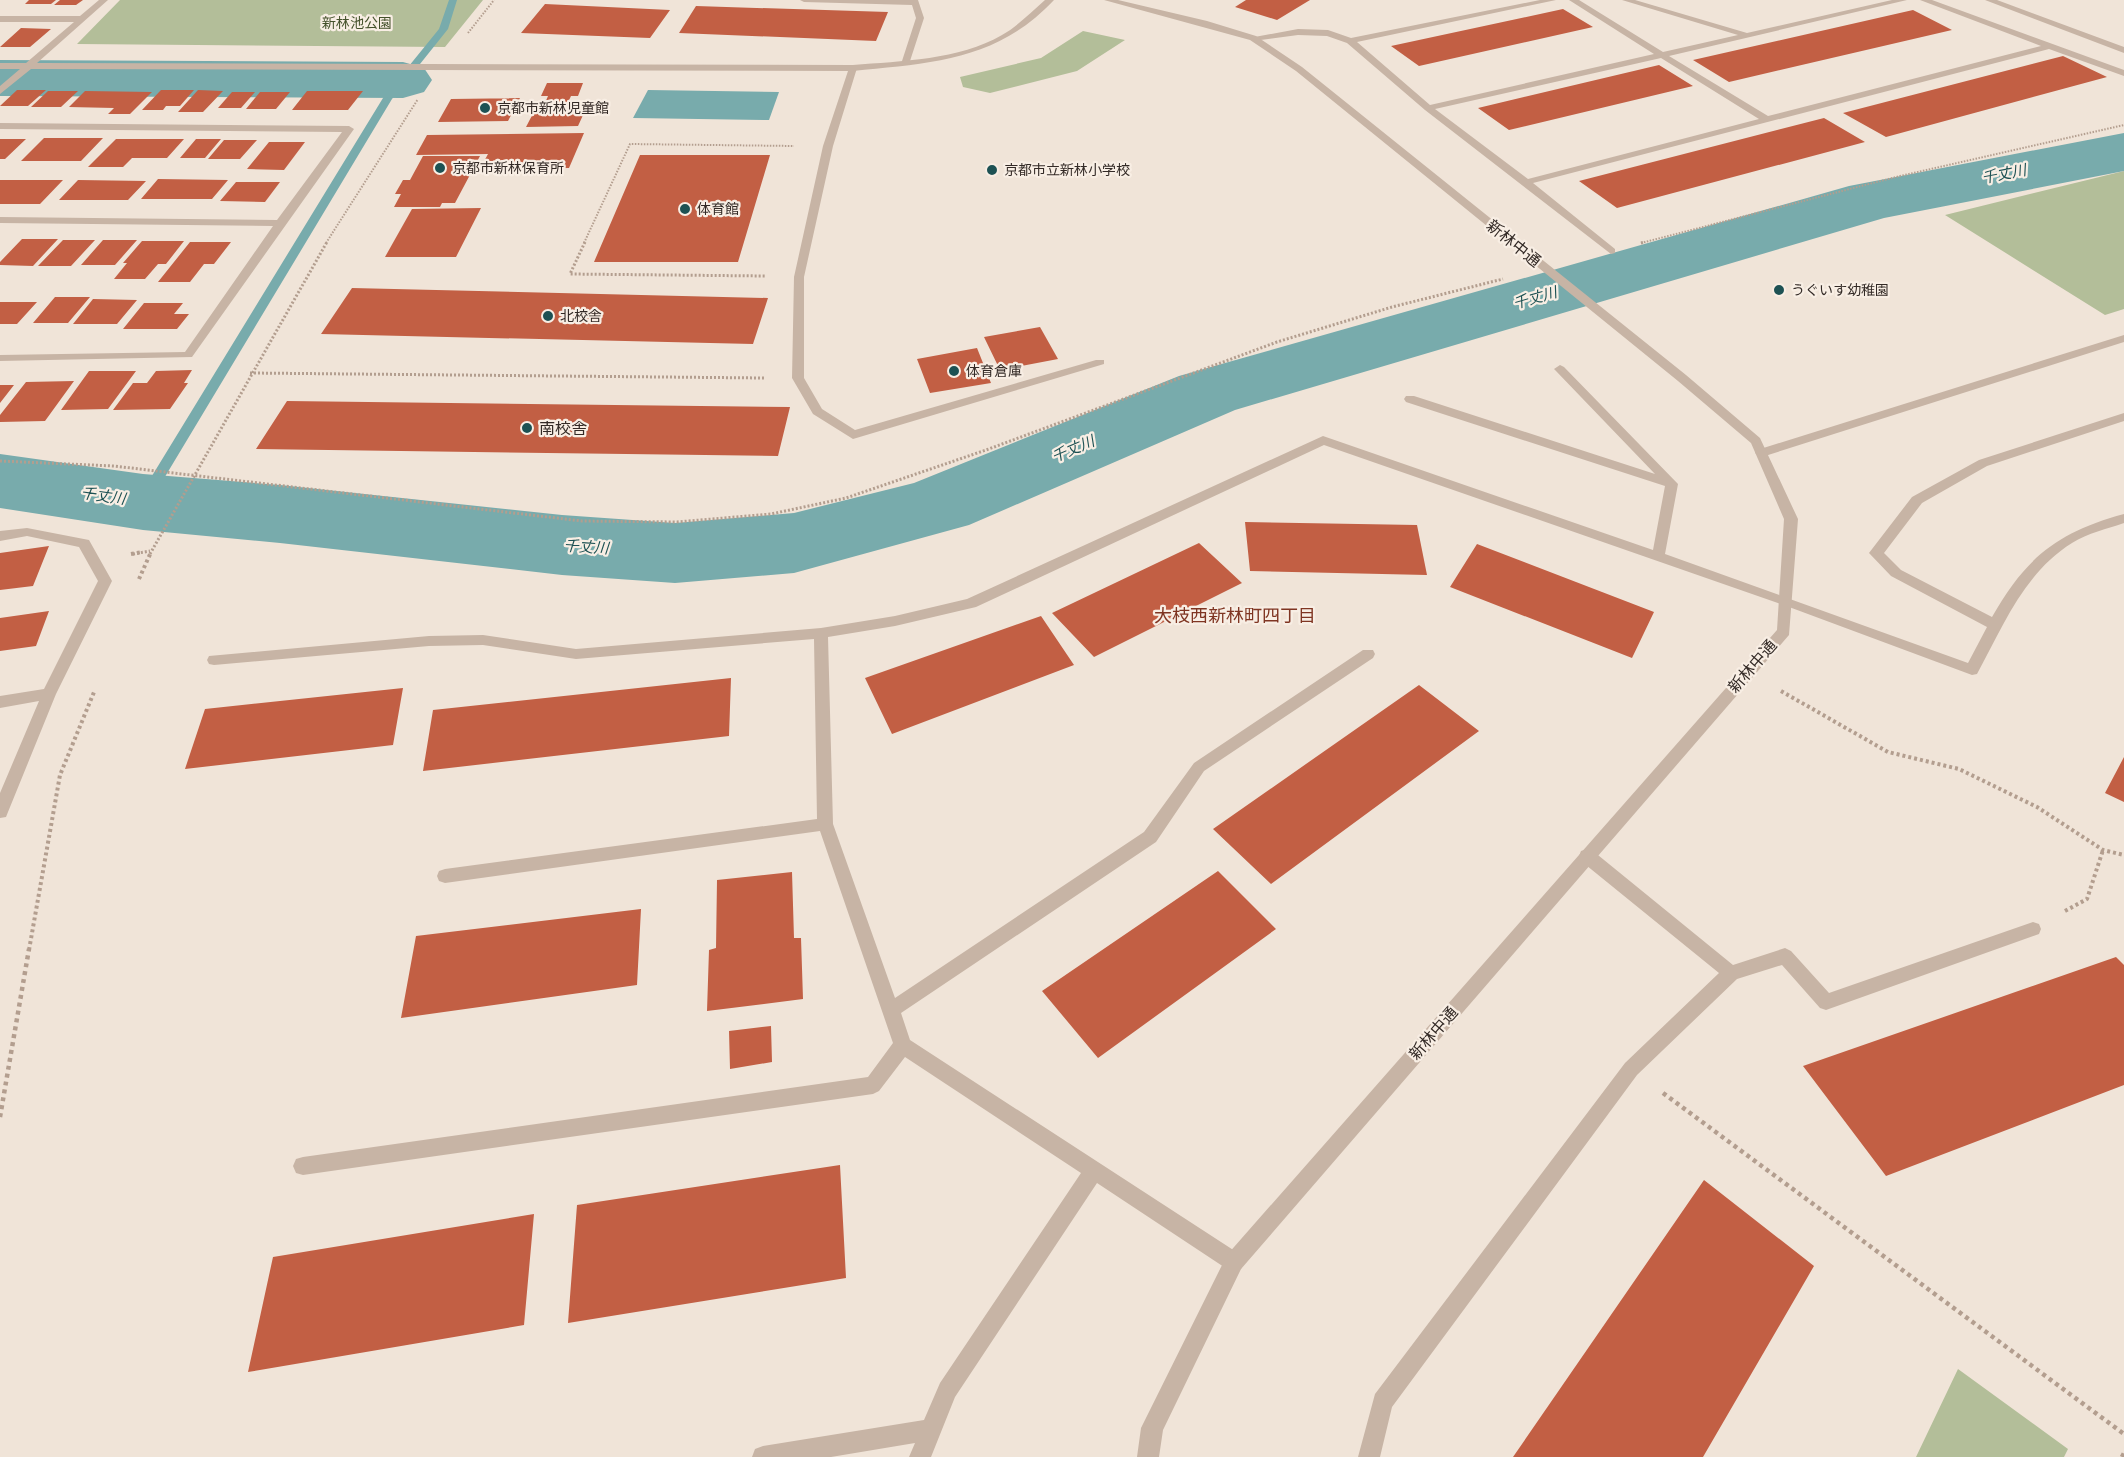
<svg xmlns="http://www.w3.org/2000/svg" width="2124" height="1457" font-family="Signika,'Noto Sans JP',sans-serif">
  <style>
    .green { fill: #b3be99 }
    .water { fill: #78abac }
    .lines { fill: none; stroke-linecap: round; stroke-linejoin: round }
    .stream { fill: #78abac; fill-rule: evenodd }
    .river { fill: #78abac; fill-rule: evenodd }
    .building { fill: #c25f44 }
    .path-far3 { stroke: #b39e8f; stroke-width: 2; stroke-dasharray: 1.5 1.5; stroke-linecap: butt }
    .path-far2 { stroke: #b39e8f; stroke-width: 3; stroke-dasharray: 2 2; stroke-linecap: butt }
    .path-far1 { stroke: #b39e8f; stroke-width: 4; stroke-dasharray: 3 3; stroke-linecap: butt }
    .path { stroke: #b39e8f; stroke-width: 4.5; stroke-dasharray: 4 4; stroke-linecap: butt }
    .service { fill: #c7b4a5; fill-rule: evenodd }
    .minor { fill: #c7b4a5; fill-rule: evenodd }
    .tertiary { fill: #c7b4a5; fill-rule: evenodd }
    .poi-dot { fill: #1d5153; stroke: #f8eee4; stroke-width: 2 }
    .labels { text-anchor: middle; stroke-width: 4.5; stroke-linejoin: round; paint-order: stroke }
    .far-park-label { font-size: 14px; fill: #44512b; stroke: #f8eee4 }
    .far-poi-label { font-size: 14px; fill: #332a26; stroke: #f8eee4; text-anchor: start }
    .far-water-label { font-size: 15px; font-style: italic; fill: #1d5153; stroke: #f8eee4 }
    .street-label { font-size: 16px; fill: #332a26; stroke: #f8eee4 }
    .poi-label { font-size: 16px; fill: #332a26; stroke: #f8eee4; text-anchor: start }
    .neighbourhood-label { font-size: 18px; fill: #7f3522; stroke: #f8eee4 }
  </style>
  <rect width="100%" height="100%" fill="#f0e4d8"/>
  <path class="green" d="M120,0H483L445,47L77,44Z
    M1083,31L1125,40L1077,71L990,93L963,87L960,77L1041,58Z
    M2124,171V309L2105,315L1945,215Z
    M1958,1369L2068,1449L2064,1457H1916Z"/>
  <path class="water" d="M648,90L779,92L769,120L633,118Z"/>
  <g class="lines">
    <path class="stream" d="M449,0H457L448,29L392,99L148,505H138L136,502L383,98L439,29Z"/>
    <path class="river" d="M0,60L403,62L424,68L432,80L424,92L403,98L0,96Z
      M2124,133V171L1884,218L1235,410L969,525L794,573L675,583L562,575L280,543L143,530L0,508V454L143,474L280,485L562,515L675,523L794,513L914,483L1179,376L1849,186Z"/>
  </g>
  <path class="building" d="M29,0H56L51,4H25Z
    M60,0H83L76,5H54Z
    M1246,0H1310L1277,20L1235,7Z
    M545,4L670,10L650,38L521,33Z
    M696,6L888,12L876,41L679,33Z
    M1563,9L1593,27L1419,66L1391,46Z
    M1913,10L1952,30L1729,82L1693,60Z
    M21,28L51,29L30,47H0Z
    M2063,56L2107,77L1886,137L1843,113Z
    M1659,65L1693,86L1509,130L1478,108Z
    M547,83H583L578,96H571L563,113H584L578,126L526,127L538,104L545,103L548,96H541Z
    M17,90H46L28,106H0Z
    M161,90H194L180,106H166L163,110H142Z
    M198,90L223,91L203,112H178Z
    M48,91H78L61,107H31Z
    M85,91L152,92L130,114H108L114,108L69,107Z
    M307,91H363L348,110H292Z
    M232,92H255L241,108H218Z
    M260,92H290L276,109H246Z
    M520,98L508,121L438,122L451,99Z
    M1824,118L1865,142L1617,208L1579,181Z
    M584,133L569,168L480,169L488,154L416,155L427,135Z
    M44,138H103L81,161H21Z
    M0,139H26L5,159H0Z
    M116,139H184L167,158H132L123,167H88Z
    M196,139H221L205,158H180Z
    M224,140H257L240,159H208Z
    M269,142H305L284,170L247,169Z
    M640,155H770L738,262H594Z
    M423,156H480L455,203H442L440,207H394L401,194H395L403,180H410Z
    M158,179L228,180L212,199H141Z
    M0,180H63L40,204H0Z
    M78,180L146,181L128,200H59Z
    M236,182H280L265,202L220,201Z
    M481,208L456,257H385L412,209Z
    M22,239H58L33,266L0,265V262Z
    M63,240H95L71,266H38Z
    M103,240H137L115,265H81Z
    M142,241H184L166,264H158L145,279H114L127,263H123Z
    M190,242H231L214,264H204L190,282H158Z
    M352,288L768,298L753,344L321,334Z
    M55,297H90L68,323H33Z
    M93,299L137,300L117,324H73Z
    M0,302H37L17,324H0Z
    M144,303H183L174,314H189L177,329H123Z
    M1040,327L1058,359L1000,370L984,337Z
    M977,348L991,383L930,393L917,359Z
    M192,370L184,383H188L170,409L113,410L133,383H147L156,371Z
    M89,371H136L108,409L61,410Z
    M74,381L45,421L0,422V415L26,382Z
    M0,385H14L0,403Z
    M287,401L790,407L778,456L256,449Z
    M1245,522L1417,525L1427,575L1250,571Z
    M1199,543L1242,583L1094,657L1052,613Z
    M1477,544L1654,612L1632,658L1450,587Z
    M49,546L33,586L0,590V553Z
    M49,611L36,646L0,651V618Z
    M1041,616L1074,665L892,734L865,678Z
    M731,678L729,736L423,771L433,710Z
    M1419,685L1479,731L1271,884L1213,829Z
    M403,688L393,745L185,769L205,709Z
    M2124,757V802L2105,793Z
    M1218,871L1276,929L1098,1058L1042,991Z
    M792,872L794,938H801L803,999L707,1011L709,950L716,948L717,880Z
    M641,909L637,985L401,1018L416,936Z
    M2116,957L2124,965V1085L1886,1176L1803,1066Z
    M771,1026L772,1062L730,1069L729,1031Z
    M840,1165L846,1278L568,1323L577,1205Z
    M1704,1180L1814,1266L1703,1457H1513Z
    M534,1214L524,1325L248,1372L273,1257Z"/>
  <g class="lines">
    <path class="path-far3" d="M468,33L494,0
      M326,243L418,99
      M584,243L630,144L794,146
      M1641,243L1900,176L2124,125"/>
    <path class="path-far2" d="M585,242L570,274L765,276
      M1641,243L1645,242
      M250,373L764,378
      M0,461L114,466L582,521L677,522L771,514L846,498L986,450L1277,342L1392,307L1503,279
      M133,554L150,551
      M150,554L327,242"/>
    <path class="path-far1" d="M131,554L142,552
      M139,579L151,552
      M1781,691L1888,752L1959,769L2037,807L2103,850L2124,855
      M2065,911L2087,899L2103,850
      M29,950L60,775L94,692"/>
    <path class="path" d="M1663,1093L2124,1434
      M0,1117L29,949
      M2122,1457L2124,1453"/>
    <path class="service" d="M800,0H918L924,18L910,61L906,64L902,61L916,18L912,5L804,2Z
      M1540,0H1556L1357,42L1430,105L1654,54L1569,0H1579L1663,52L1738,35L1622,0H1635L1747,33L1892,0H1907L1669,56L1768,116L2041,46L1920,0H1932L2124,70V76L2049,49L1533,183L1615,249V253L1611,254L1425,110L1347,43L1327,36L1298,35L1253,41L1249,38L1298,29L1328,30L1351,38ZM1661,58L1759,119L1528,179L1435,109Z
      M853,65L857,68L833,146L804,277V378L822,409L855,430L1096,360H1104V364L853,439L813,414L792,378L794,277L823,146L849,68Z
      M1560,365L1564,367L1678,484L1665,554L1968,663L1987,627L1891,576L1869,553L1912,497L1979,460L2124,413V421L1987,466L1922,503L1884,553L1901,570L1992,617C2026,557 2058,532 2124,514V523C2107,529 2088,533 2072,543C2024,573 2003,626 1977,674L1972,675L1781,604L1324,445L976,607L895,626L828,637L833,824L895,998L1144,832L1194,763L1363,650H1373L1375,654L1373,658L1204,771L1156,842L901,1013L910,1040L1241,1255L1244,1262L1241,1269L1234,1272L1227,1269L1097,1183L955,1397L931,1457H909L915,1443L831,1457H752L755,1449L763,1446L924,1420L940,1383L1081,1173L905,1057L879,1091L873,1094L303,1175L296,1173L293,1166L296,1159L303,1157L868,1077L893,1043L820,831L445,883L439,881L437,876L439,871L445,869L817,819L814,639L576,659L483,645L429,646L214,665L209,664L207,660L209,656L429,636L483,635L576,649L821,628L895,616L967,599L1323,436L1653,550L1665,486L1406,402L1404,399L1406,396H1414L1655,474L1556,371L1554,369Z
      M1587,849L1593,851L1733,965L1785,948L1791,951L1829,993L2033,922L2039,924L2041,929L2039,934L1826,1010L1820,1008L1782,965L1737,979L1637,1075L1392,1407L1380,1457H1358L1375,1394L1625,1063L1719,973L1581,861L1579,856L1581,851Z"/>
    <path class="minor" d="M99,0H108L37,63L853,65C901,61 959,60 1002,35C1018,26 1031,12 1045,0H1054C997,61 931,63 853,71L31,69L0,94V86L20,69H0V63H26L74,22H0V16H80Z
      M0,123L349,126L354,129L192,357L0,361V355L185,352L273,226L0,223V217L277,220L342,132L0,129Z
      M2124,335V342L1765,456L1761,457L1755,453L1757,450Z
      M27,528L89,540L112,581L56,694L8,812L6,817L0,818V793L39,701L0,708V696L44,689L98,581L79,547L27,536L0,541V531Z"/>
    <path class="tertiary" d="M1104,0H1118L1207,21L1256,36L1302,67L1686,375L1760,438L1798,519L1789,635L1241,1269L1163,1430L1159,1457H1137L1141,1428L1227,1255L1777,630L1784,519L1751,443L1678,381L1296,71L1250,40Z
      M1985,0H1997L2124,47V53Z"/>
  </g>
  <g class="poi-dot">
    <circle cx="485" cy="108" r="6"/>
    <circle cx="440" cy="168" r="6"/>
    <circle cx="992" cy="170" r="6"/>
    <circle cx="685" cy="209" r="6"/>
    <circle cx="1779" cy="290" r="6"/>
    <circle cx="548" cy="316" r="6"/>
    <circle cx="954" cy="371" r="6"/>
    <circle cx="527" cy="428" r="6"/>
  </g>
  <g class="labels">
    <g class="far-park-label">
      <text x="357" y="28">新林池公園</text>
    </g>
    <g class="far-poi-label">
      <text x="497" y="113">京都市新林児童館</text>
      <text x="452" y="173">京都市新林保育所</text>
      <text x="1004" y="175">京都市立新林小学校</text>
      <text x="697" y="214">体育館</text>
      <text x="1791" y="295">うぐいす幼稚園</text>
      <text x="560" y="321">北校舎</text>
      <text x="966" y="376">体育倉庫</text>
    </g>
    <g class="far-water-label">
      <text transform="translate(2004 174) rotate(-11)" y="5">千丈川</text>
      <text transform="translate(1535 298) rotate(-16)" y="5">千丈川</text>
      <text transform="translate(1073 449) rotate(-23)" y="5">千丈川</text>
      <text transform="translate(103 496) rotate(8)" y="5">千丈川</text>
      <text transform="translate(586 547) rotate(4)" y="5">千丈川</text>
    </g>
    <g class="street-label">
      <text transform="translate(1514 243) rotate(39)" y="6">新林中通</text>
      <text transform="translate(1752 666) rotate(-49)" y="6">新林中通</text>
      <text transform="translate(1433 1033) rotate(-49)" y="6">新林中通</text>
    </g>
    <g class="poi-label">
      <text x="539" y="434">南校舎</text>
    </g>
    <g class="neighbourhood-label">
      <text x="1235" y="622">大枝西新林町四丁目</text>
    </g>
  </g>
</svg>
